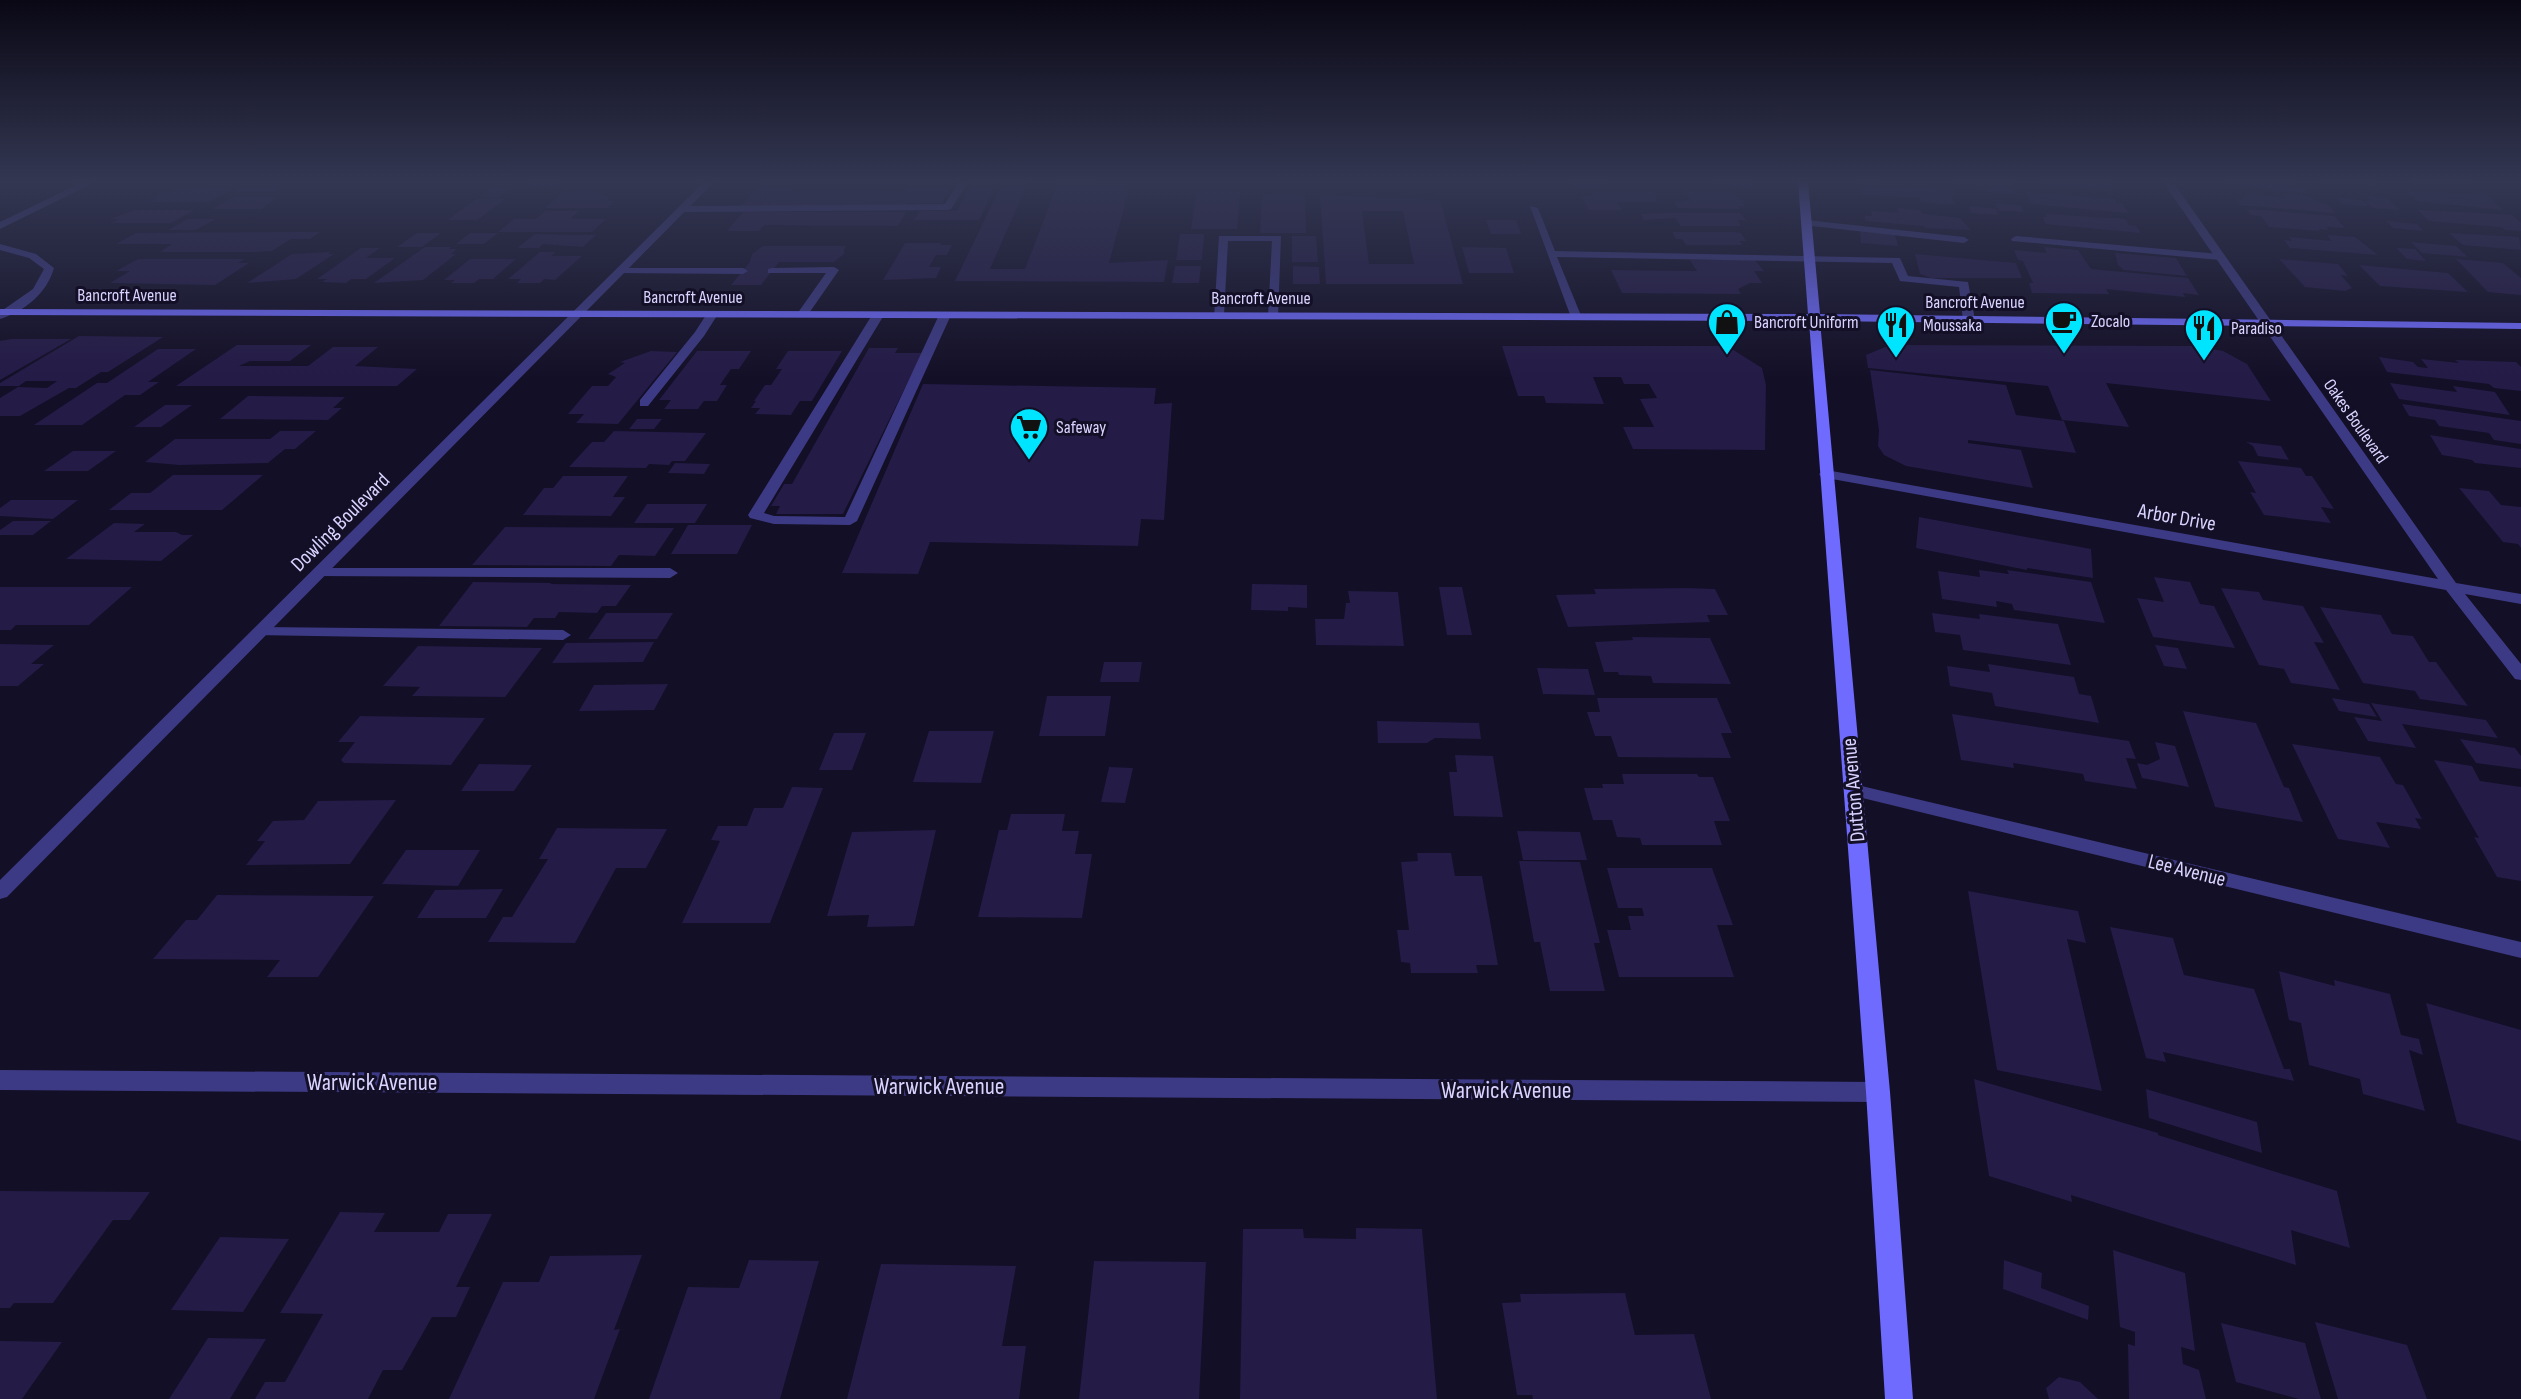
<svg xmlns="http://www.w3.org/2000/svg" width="2521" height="1399" font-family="'Sofia Sans Condensed',sans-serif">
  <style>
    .building { fill: #241b47; fill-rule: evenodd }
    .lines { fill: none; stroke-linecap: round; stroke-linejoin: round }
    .lane { fill: #3d3a85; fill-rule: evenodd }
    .street { fill: #3d3a85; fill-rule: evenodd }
    .secondary { fill: #6f6bff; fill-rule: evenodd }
    .labels { text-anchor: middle; stroke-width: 6; stroke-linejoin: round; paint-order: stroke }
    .far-street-label { font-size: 18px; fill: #d9d4ff; stroke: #130f26 }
    .far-poi-label { font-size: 18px; fill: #d9d4ff; stroke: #130f26; text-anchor: start }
    .street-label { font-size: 21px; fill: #d9d4ff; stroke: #130f26 }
    .near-street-label { font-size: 24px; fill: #d9d4ff; stroke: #130f26 }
  </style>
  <rect width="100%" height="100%" fill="#130f26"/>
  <path class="building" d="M535,182H562L556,187H529Z
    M763,182H954L942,203H906L904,206H741ZM794,186L811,185L908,186L904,191H789Z
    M973,182H997L979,220H914L920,211H957Z
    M1003,182H1028L990,269H1025L1058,183L1130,185L1109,263L1168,260L1164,282L955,281Z
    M1571,182H1601L1605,189H1574Z
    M1715,182H1753L1752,189L1715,185Z
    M1859,182L1954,190L1956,195H1952L1955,205L1921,202L1919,197L1862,195Z
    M1956,182H1983L1986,190L1958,187Z
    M1985,182H2011L2015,194L1988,192Z
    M2040,182H2108L2115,191L2041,186Z
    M2225,182H2291L2308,193L2234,187Z
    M2320,182H2345L2351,188L2323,186Z
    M2347,182L2374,184L2381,190L2353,188Z
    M2401,182H2471L2477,187L2449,185L2453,188Z
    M236,187L209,202H150L158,198H152L176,189Z
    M242,188H281L273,192H233Z
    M492,188H510L498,197H480Z
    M565,191H607L600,196H610L606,201H615L607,208H545Z
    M1197,191H1240L1237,229H1191Z
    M1684,191L1728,192L1731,196H1738L1745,206H1738L1740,209L1678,208L1674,202L1691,201Z
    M2405,191L2487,195L2503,210L2417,201Z
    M1592,192H1654L1657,202H1617L1622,210H1589L1581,196H1594Z
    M2026,192L2114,199L2117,203H2122L2128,213L2031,204Z
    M1262,194L1305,195L1306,233H1260Z
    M2245,194L2286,198L2282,194L2310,196L2315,201L2328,205L2335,213L2240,205L2235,199L2243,200L2240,196L2248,197Z
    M1320,195L1440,200L1463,284H1326ZM1362,211H1403L1414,264H1369Z
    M2366,196L2387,198L2401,210L2373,208L2365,201H2372Z
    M233,197H279L261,209H213Z
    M2336,197L2362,200L2368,206L2342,204Z
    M476,199H505L477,220H448Z
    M1995,203L2021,206L2024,212L1998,210Z
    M1969,206L1996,209L1998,215L1971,213Z
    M1897,208L1921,210L1922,214L1960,218L1971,230L1925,228L1924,226L1865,221V216H1872L1871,211L1899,213Z
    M2246,209L2334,216L2345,228L2326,227L2329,230L2318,229L2320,231L2269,227L2261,216L2251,215Z
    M136,210H194L171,223H111L119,219H110Z
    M2418,210L2512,215L2521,223V231L2505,230L2501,227L2429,221Z
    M545,211H579L570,219H606L592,232H498L514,219H536Z
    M744,211L775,212H906L898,226L764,225L759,231H727Z
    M1672,213H1740L1746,220H1737L1741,226H1681L1675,218L1644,220L1641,214Z
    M2046,214L2125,219L2129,225L2136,226L2141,233L2046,224L2043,217H2047Z
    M188,219H215L196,230H168Z
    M1486,220H1516L1521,234H1491Z
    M2386,221L2417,224L2424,231L2393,228Z
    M1860,231L1895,235L1898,246L1861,243Z
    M301,232H320L310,239H291L272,251L258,252H160L172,244H116L136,233Z
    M1672,232H1734L1741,233L1746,241H1739L1743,245H1686L1682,239H1676Z
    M417,233H441L422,247H397Z
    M470,233H498L484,244H456Z
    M2449,233L2519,237L2521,250L2463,245Z
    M535,234L565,235H596L583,247L543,244L539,248H517Z
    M1180,234H1204L1202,260H1176Z
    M2327,235L2355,237L2378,255L2290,248L2284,240L2292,241L2289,237L2332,241Z
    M1292,236H1316L1318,262H1292Z
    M2411,242L2456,246L2468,257L2422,253Z
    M905,243H941L940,245H952L947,255H936L929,267H941L936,278L883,280Z
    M763,246H845L844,254L834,262H779L761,285H731L750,262L752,254Z
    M425,247H452L449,249H457L451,254H456L423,280L374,283Z
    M1462,247L1506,248L1514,273H1469Z
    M2044,247L2078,250L2091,269L2188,278L2199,295L2183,293L2185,297L2106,289L2109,294L2032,293L2029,283H2033L2023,261L2018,260L2014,250L2047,253Z
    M361,248H380L366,258H395L366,279H351L346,283L322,282L327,279H317Z
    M2396,248L2415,249L2426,261L2407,259Z
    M331,252L328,254H334L296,279L247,283L292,254Z
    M540,252H556L551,256H582L555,280L544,279L540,283H517L521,279H508Z
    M2115,253L2176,258L2187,276L2124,270L2118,265Z
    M1915,254L2016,263L2022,278H1931L1920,274Z
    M138,259H245L238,263H249L215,285L110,283L130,271H116Z
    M470,259H516L493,279H479L474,283H451L455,280H444Z
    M2279,259L2338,264L2348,276L2341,275L2352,288L2345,291L2305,287Z
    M2456,259L2503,263L2521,278V295L2488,292Z
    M1690,260H1755L1764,271H1754L1762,283H1750L1738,289L1741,294L1622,293L1611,270L1697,271Z
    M2359,265L2448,273L2468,292L2380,286Z
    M1175,266H1201L1199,283H1172Z
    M1293,266L1319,267L1320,284H1293Z
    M79,336L163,337L108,372H101L76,388H69L20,416H0V398L18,387L47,388L57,381H26L19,386H0V383Z
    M11,339H71L0,380V341Z
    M237,345H311L290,361H250L239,366H308L333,347H378L355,366L417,369L397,386H176Z
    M1890,345L2193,346L2223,351L2247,364L2271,401L2106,383L2129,427L2062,420L2048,386L1868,368L1866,355Z
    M1502,346H1727L1762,368L1766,385L1765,450L1633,449L1623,427H1654L1640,399L1657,398L1649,384H1624L1621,377H1593L1604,404L1546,403L1544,396H1518Z
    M869,348H898L895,353H922L843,514H776L780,506H771L784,484H792Z
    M158,349H196L148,382H159L140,395H125L82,425H34L97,383H107Z
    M651,351L677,352L618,424L576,423L584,414H568L592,386H608L616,377L608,374L625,363L620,362Z
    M697,351H751L739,369H731L720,385H727L717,401H704L698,409H664L671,400H659Z
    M788,351H842L812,401H800L791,415L755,414L760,408H751L756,401H754L765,385H771L782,369H776Z
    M2379,357L2413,362L2418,367L2428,368L2421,359L2459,363L2455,360L2516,362L2521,367V391L2494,388L2489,384L2387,372Z
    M1870,370L2006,385L2016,415L2064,421L2076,453L1968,440V443L2021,450L2033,488L1906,466L1884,455L1878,446L1879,430Z
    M2390,383L2457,392L2453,386L2495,392L2510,415L2399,399Z
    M923,384L1156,388L1154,404L1172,403L1164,520L1141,519L1138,546L930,542L918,574L842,573Z
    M248,396L345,397L333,408H342L328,420L220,419Z
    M2402,404L2521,421V444L2494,440L2489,433L2439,426L2435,420L2409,416Z
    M165,405H192L161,427H134Z
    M637,419H662L654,429H629Z
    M280,431H316L295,449H285L268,463L179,465L145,462L175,439H270Z
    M614,431L706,433L685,461H672L669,465L649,464L646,468L569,467L592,442H604Z
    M2430,435L2521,449V468L2475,463L2472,460L2442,455Z
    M2246,442L2281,446L2289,460L2258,456L2253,446Z
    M73,451H116L88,471H44Z
    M2238,461L2301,468L2306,476H2312L2334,509L2321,507L2331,523L2264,515L2250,492L2256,493Z
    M675,463L710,464L704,474L668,473Z
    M173,475H263L222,510H109L131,493H150Z
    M563,476H628L613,497H625L611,516L523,515L544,488H553Z
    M2459,488L2489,491L2501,505L2521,507V548L2518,544L2503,542Z
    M11,500H78L53,519L0,516V508Z
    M647,504H707L695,523H634Z
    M1919,517L2091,549L2093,578L2027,568V570L1916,548Z
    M13,521H51L33,535H0V530Z
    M114,523L145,524L134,532H176L182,535H193L161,561L66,559Z
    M688,525H752L737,554H671Z
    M505,527L674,528L655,556L619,555L611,566L472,565Z
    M1979,570L2009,574L2007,570L2091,582L2105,623L2014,610L2012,604L1996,601L1997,607L1942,599L1938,571L1980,577Z
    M2154,577L2190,582L2200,604L2214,606L2235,648L2153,637L2137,598L2164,602Z
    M473,582L552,583L550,584L631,585L616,606H602L597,613L559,612L555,618H534L527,627L439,626Z
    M1252,584L1307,585V608L1288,607V611L1251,610Z
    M0,587H132L89,625H16L11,630H0Z
    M1439,587H1462L1472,635H1447Z
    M1687,588L1715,589L1728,615H1707L1710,622L1568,627L1556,595L1596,594L1594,589Z
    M2221,588L2259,592L2263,600L2303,606L2324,643L2314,642L2340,690L2291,683L2284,669L2259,665Z
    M1348,591L1398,592L1404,646L1316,645L1315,619H1344L1346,603H1350Z
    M2320,607L2381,615L2392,634L2413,636L2429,662H2436L2468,706L2420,699L2415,691L2363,683Z
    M606,613H673L657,639H588Z
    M1932,613L1980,619L1979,614L2058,624L2071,665L1963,650L1960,635L1935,632Z
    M1632,637L1710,638L1731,684L1653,683L1651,676L1619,675L1618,672H1604L1595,642L1633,640Z
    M654,642L643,662L552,663L566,643Z
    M0,644L54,645L31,664H44L18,686H0Z
    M2155,645L2178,648L2187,669L2164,666Z
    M418,646L542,648L505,697L412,696L420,687L383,686Z
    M1104,662H1142L1139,682H1100Z
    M1988,664L2074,677L2079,694L2091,696L2099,723L1995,706L1992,693L1950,686L1947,666L1990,672Z
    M1537,668L1588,669L1595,695L1543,694Z
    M668,684L654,710L579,711L594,685Z
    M1047,696H1111L1105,736H1039Z
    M1597,698H1717L1732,733H1721L1731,758L1618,757L1611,736H1595L1587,712H1600Z
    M2332,698L2369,704L2377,717L2339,711Z
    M2371,703L2486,720L2498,738L2402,724L2416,748L2368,741L2354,717L2382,721Z
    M2183,711L2256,723L2284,787L2289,788L2303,822L2215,807Z
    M1952,714L2129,741L2136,759L2126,758L2137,789L2085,781L2083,774L2013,763L2014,768L1961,760Z
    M360,716L485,718L451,765L344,763L341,760L355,742H338Z
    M1377,721L1479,723L1481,739L1435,738L1427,743H1378Z
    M929,731H994L981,783L913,782Z
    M834,733H866L852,770H819Z
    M2460,739L2515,748L2521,756V769L2476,763Z
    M2155,742L2175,746L2189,787L2142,778L2137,763L2147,765L2160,759Z
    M2292,744L2380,757L2396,784L2403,785L2422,819L2415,818L2421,829L2376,822L2390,848L2338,839Z
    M1455,755L1493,756L1503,817L1454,816L1449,772H1457Z
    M2434,760L2472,766L2480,781L2521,787V881L2497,877L2474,837L2479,838Z
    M479,764L532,765L514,791H461Z
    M1109,767L1133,768L1125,803L1101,802Z
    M1622,774H1697L1699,777H1713L1730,821H1714L1722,845H1642L1640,838L1617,837L1612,820H1593L1584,788H1603L1602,784H1624Z
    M792,787L823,788L770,923H682L720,841L711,840L718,826H747L754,808H783Z
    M396,800L350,864L246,865L265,841H257L273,821L304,820L318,801Z
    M1011,814H1065L1062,831H1079L1075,854H1092L1082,918L978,917L999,830H1007Z
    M557,828L667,829L646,868H616L575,943L488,942L503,917H512L548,859H539Z
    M936,830L914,926L867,927L869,915L827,916L852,832Z
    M1517,831L1580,832L1587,860H1523Z
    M406,850H480L458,886L382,884Z
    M1417,853H1451L1455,876H1482L1498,965H1476L1478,973H1411L1410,963L1401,962L1397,930H1409L1401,862L1418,861Z
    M1519,861L1580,862L1600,943H1594L1605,991H1550L1540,942H1534Z
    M1607,868H1712L1733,925H1717L1734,977H1619L1607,930H1631L1628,916H1644L1642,908H1618Z
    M503,889L486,918H417L435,890Z
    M1968,891L2078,911L2086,943L2067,939L2102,1091L1997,1070Z
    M217,895L374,896L318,977H267L280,960L153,959L186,920H197Z
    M2110,927L2173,938L2184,975L2254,989L2284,1069H2290L2294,1081L2163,1052L2166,1062L2146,1058Z
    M2279,971L2335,986L2334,980L2390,994L2401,1035L2419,1039L2423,1055L2409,1050L2425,1111L2363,1094L2360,1079L2309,1065L2301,1023L2289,1020Z
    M2426,1003L2521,1030V1141L2457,1123Z
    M1974,1079L2158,1133V1135L2337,1191L2350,1248L2291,1230L2296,1265L2071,1195L2072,1202L1989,1176Z
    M2146,1089L2257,1122L2262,1153L2149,1118Z
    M0,1191L150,1192L130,1220H113L53,1303H14L10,1308H0Z
    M340,1212L385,1213L374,1232H439L448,1214H492L456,1287H470L456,1317H432L402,1370H383L368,1399H255L265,1382H285L323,1314L280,1313Z
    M1356,1228L1422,1229L1437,1399H1240L1243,1229H1303L1304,1238L1356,1239Z
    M220,1237L289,1239L243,1312L171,1310Z
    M2113,1250L2185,1273L2195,1351L2181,1347L2183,1364L2199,1370L2206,1399H2129L2128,1344L2135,1346V1332L2120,1327Z
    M642,1255L614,1330L620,1329L594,1399H449L503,1282H539L550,1256Z
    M749,1260L819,1261L780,1399H649L688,1287L739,1288Z
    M2004,1260L2042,1273L2041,1288L2089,1306L2088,1320L2003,1289Z
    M1094,1261L1206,1262L1199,1399H1079Z
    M881,1264L1016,1266L1002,1346H1026L1019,1399H847Z
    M1625,1293L1635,1335L1694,1334L1711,1399H1533L1532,1395H1517L1502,1303L1521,1302L1520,1294Z
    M2315,1322L2407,1345L2427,1399H2338Z
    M2221,1323L2305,1343L2321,1399H2299L2236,1382Z
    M208,1338L266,1339L230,1399H169Z
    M0,1341L62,1342L22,1399H0Z
    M2059,1377L2080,1382L2098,1399H2049L2046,1388Z"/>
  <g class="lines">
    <path class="lane" d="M959,182H968L951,209L948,210L682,212L677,209L682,206L945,204Z
      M1530,206L1538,208L1555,251L1900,258L1908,276L1968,282L1975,320L1969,323L1963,320L1959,287L1900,281L1892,263L1557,257L1582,318L1572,320Z
      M1806,220L1964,237L1969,240L1964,243L1803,225L1801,223Z
      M1219,236H1281L1278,318L1268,316L1272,241H1228L1224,316L1214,318Z
      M2016,236L2220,254L2225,257L2220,260L2012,241L2011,239Z
      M620,268H743L748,271L743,274L616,273V269Z
      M772,268L834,267L839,270L807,316L803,317L797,314L826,273H768V269Z
      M708,312L718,314L704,336L648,406H640V400L695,332Z
      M878,312L884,315L764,513L774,516L845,517L939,315L949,313L951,315L857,521L850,525L774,524L750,518L748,515L872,315Z
      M319,568H670L678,573L670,578L314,576L311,573L314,570Z
      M260,627L563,630L571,635L563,640L254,635L252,632L254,629Z"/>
    <path class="street" d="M83,182H95L0,229V222Z
      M704,182H714L7,897L0,899V880Z
      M2163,182H2173L2456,583L2521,594V604L2465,594L2521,664V680L2515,679L2446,590L1821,477L1819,474L1826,470L2438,579Z
      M0,244L36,254L54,268C47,293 25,311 0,319V312L33,289L44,269L29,258L0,250Z
      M1853,784L2521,942V958L1846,794L1844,790L1846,786Z
      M0,1070L1878,1082L1886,1085L1890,1092L1886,1099L1878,1102L0,1090Z"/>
    <path class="secondary" d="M1798,182H1808L1820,314L2521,323V329L1820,321L1890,1092L1913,1399H1885L1866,1092L1809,321L0,315V309L1808,314Z"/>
  </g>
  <linearGradient id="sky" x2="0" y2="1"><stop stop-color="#0a0815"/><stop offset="0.48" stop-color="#333752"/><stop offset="1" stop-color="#333752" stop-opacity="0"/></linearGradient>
  <rect width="2521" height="378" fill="url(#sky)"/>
  <defs>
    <g id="cafe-pin" transform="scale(2.0125)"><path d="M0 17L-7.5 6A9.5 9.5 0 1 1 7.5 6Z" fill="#00e5ff" stroke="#130f26"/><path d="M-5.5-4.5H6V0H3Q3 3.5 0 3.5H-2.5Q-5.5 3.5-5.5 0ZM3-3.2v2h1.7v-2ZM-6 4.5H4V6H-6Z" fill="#111"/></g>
    <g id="shop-pin" transform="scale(2.0125)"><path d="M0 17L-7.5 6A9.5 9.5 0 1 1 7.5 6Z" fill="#00e5ff" stroke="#130f26"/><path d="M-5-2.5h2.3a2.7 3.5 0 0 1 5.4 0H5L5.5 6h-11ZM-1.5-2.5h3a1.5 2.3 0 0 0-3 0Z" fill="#111"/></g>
    <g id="restaurant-pin" transform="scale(2.0125)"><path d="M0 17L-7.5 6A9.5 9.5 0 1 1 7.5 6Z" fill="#00e5ff" stroke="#130f26"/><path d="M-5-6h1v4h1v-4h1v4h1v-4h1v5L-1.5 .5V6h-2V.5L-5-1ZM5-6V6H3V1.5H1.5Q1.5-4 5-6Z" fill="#111"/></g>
    <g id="supermarket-pin" transform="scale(2.0125)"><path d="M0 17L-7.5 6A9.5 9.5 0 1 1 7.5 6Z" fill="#00e5ff" stroke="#130f26"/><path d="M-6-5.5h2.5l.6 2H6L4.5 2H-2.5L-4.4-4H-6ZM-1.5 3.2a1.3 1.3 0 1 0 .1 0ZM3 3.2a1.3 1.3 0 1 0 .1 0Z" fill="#111"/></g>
  </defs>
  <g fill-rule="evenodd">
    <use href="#cafe-pin" x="2064" y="321"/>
    <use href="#shop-pin" x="1727" y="322"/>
    <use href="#restaurant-pin" x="1896" y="325"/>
    <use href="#restaurant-pin" x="2204" y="328"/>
    <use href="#supermarket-pin" x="1029" y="427"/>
  </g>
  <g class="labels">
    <g class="far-street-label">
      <text x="127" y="301">Bancroft Avenue</text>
      <text x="693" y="303">Bancroft Avenue</text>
      <text x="1261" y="304">Bancroft Avenue</text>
      <text x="1975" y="308">Bancroft Avenue</text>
      <text transform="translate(2356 421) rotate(55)" y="6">Oakes Boulevard</text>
    </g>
    <g class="far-poi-label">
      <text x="2091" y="327">Zocalo</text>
      <text x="1754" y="328">Bancroft Uniform</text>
      <text x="1923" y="331">Moussaka</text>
      <text x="2231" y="334">Paradiso</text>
      <text x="1056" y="433">Safeway</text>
    </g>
    <g class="street-label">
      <text transform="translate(2177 517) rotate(10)" y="7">Arbor Drive</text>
      <text transform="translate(340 522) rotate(-45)" y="7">Dowling Boulevard</text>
      <text transform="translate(1853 790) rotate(-95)" y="7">Dutton Avenue</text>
      <text transform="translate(2187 870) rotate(14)" y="7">Lee Avenue</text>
    </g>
    <g class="near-street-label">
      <text x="372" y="1090">Warwick Avenue</text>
      <text x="939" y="1094">Warwick Avenue</text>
      <text x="1506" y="1098">Warwick Avenue</text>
    </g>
  </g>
</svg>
